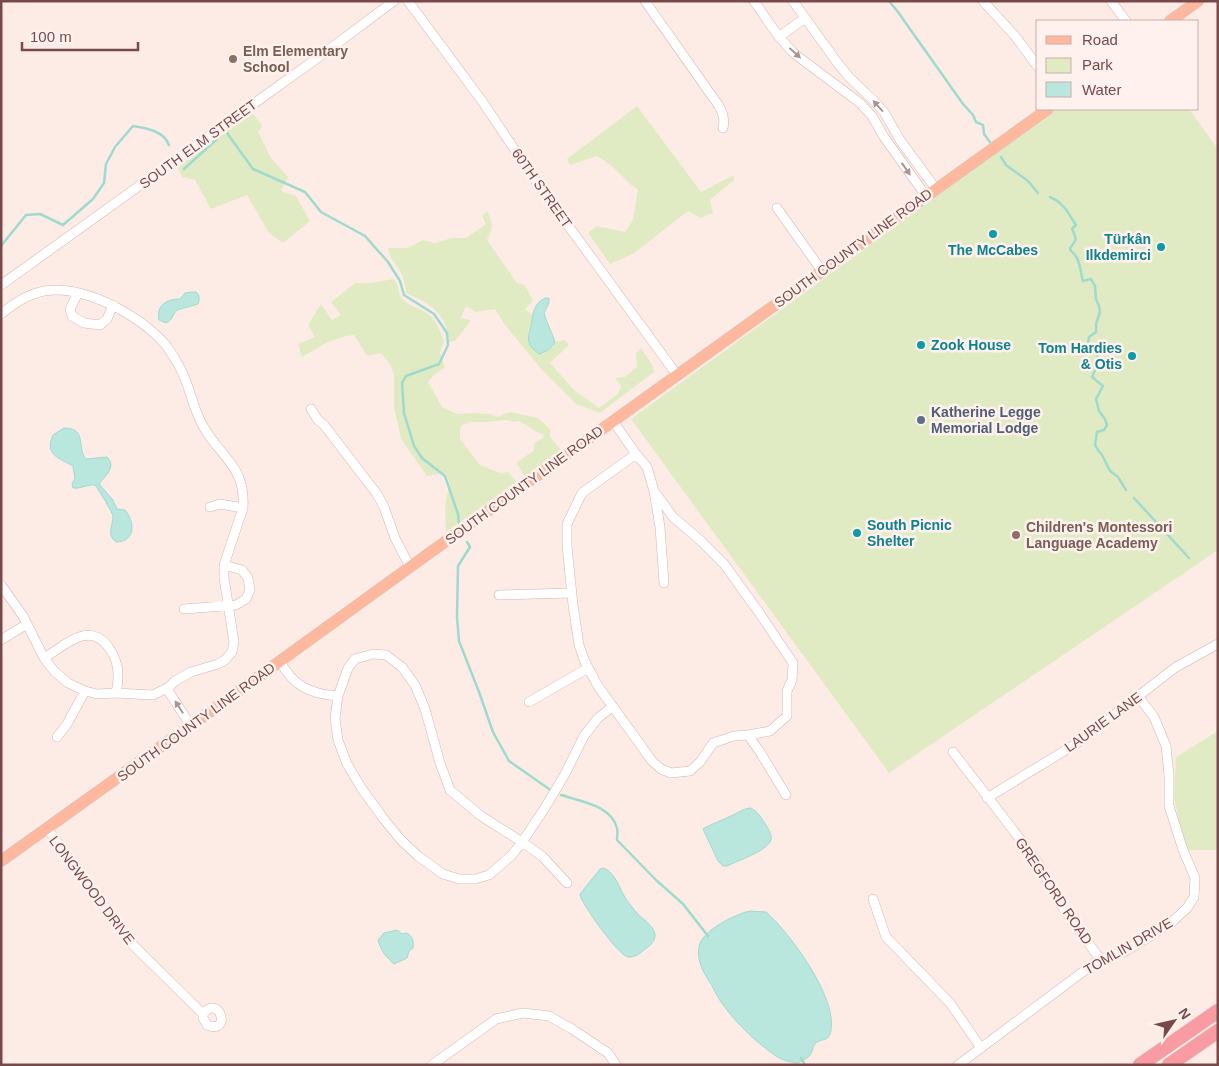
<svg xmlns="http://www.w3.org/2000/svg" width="1219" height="1066" font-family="Arial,sans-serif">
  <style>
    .green { fill: #e1ebc3 }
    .water { fill: #b9e7de; stroke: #9fdacf }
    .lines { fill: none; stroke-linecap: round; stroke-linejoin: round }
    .stream { stroke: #9fdacf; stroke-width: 2.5 }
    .minor-casing { stroke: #d4b4b1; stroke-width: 10 }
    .major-casing { stroke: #d6c9c8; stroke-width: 12 }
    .highway-casing { stroke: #d6c9c8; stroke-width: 15 }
    .minor { stroke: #fff; stroke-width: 9 }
    .major { stroke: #fdb89d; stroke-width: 11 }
    .highway { stroke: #f99ba2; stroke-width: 14 }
    .oneway { fill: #ad9292 }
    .education-dot { fill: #8d6e63; stroke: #fff1ed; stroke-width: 2 }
    .culture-dot { fill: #0f9aa8; stroke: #fff1ed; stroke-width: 2 }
    .service-dot { fill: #5c6f8a; stroke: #fff1ed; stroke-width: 2 }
    .labels { text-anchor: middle; stroke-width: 5; stroke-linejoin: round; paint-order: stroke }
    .education-label { font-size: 14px; font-weight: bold; fill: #785e54; stroke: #fff1ed; text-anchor: start }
    .street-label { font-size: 14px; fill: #774a49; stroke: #fff1ed }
    .culture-label { font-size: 14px; font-weight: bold; fill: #0d838f; stroke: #fff1ed; text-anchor: end }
    .service-label { font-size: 14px; font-weight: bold; fill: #4e5e75; stroke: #fff1ed; text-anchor: start }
  </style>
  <rect width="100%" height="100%" fill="#fdece6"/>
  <path class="green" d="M637,106L701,192L734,175V180L710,200L713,213L701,218L688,211L633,254L610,264L588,233L597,226L625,232L633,220L638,190L630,184L612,166L597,156L570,165L567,159Z
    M1057,109H1189L1218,149V550L889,773L631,419Z
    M252,112L262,126L258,132L271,158L288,177L281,191L296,196L310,221L283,243L269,233L247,195L211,209L195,180L182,177L177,167Z
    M487,211C493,224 494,227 487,240L517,283L525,285L533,301L525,309L532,315V321L528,336L547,351L553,347L555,342L565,340L569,345L550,363L575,391L599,408L618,394L621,386L615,378L625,377L637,367L636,353L641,348L653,366L654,372L600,413L576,404L541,369L505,325L495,309L476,312L466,306L461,318L470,320V322L455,341L449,342C446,312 431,304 406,293C405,284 404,277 399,269C393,260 390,259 388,248H408L423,240L435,243L452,238H466L486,224L482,216Z
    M393,279C400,285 397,290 401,297C407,306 420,308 428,314C437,320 440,332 444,341L440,353L445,367L433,376L428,382L442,407L457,414L473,413L490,414L497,417L510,412L538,418L550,429V437L561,450L525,477L516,463L533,451L535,442L543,438L544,435L535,431L520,421L514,422L506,420L486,422H469L460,427V439L480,465L500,473L508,472L517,482L446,532C445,513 444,503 450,485L446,473L427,476L401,439L394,407V375L390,364L381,353L367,356L354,335C334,337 319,347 302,357L298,344L315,337L308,325L321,304L332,320L341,315L331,302L355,283H371Z
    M1218,731V850H1188L1182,835L1174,798L1176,757Z"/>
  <path class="water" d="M192,292H196L199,295V301L198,304L177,310C172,315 173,320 166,323L159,320C156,305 167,299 180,299L185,293Z
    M545,298H549V303L544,313C547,324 552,332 555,342C552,349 546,351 539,354C536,351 532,349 530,345C526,337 531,330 532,321C533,311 535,303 545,298Z
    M64,428C88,428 76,448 86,459L107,457C117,467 105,476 99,484L113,500L117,509L125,510C135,521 136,542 116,542C106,534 113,526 113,516C112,512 99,490 95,485C88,484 81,489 73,488L72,484L75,478L73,466C59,458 44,455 53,435Z
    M750,808C758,811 762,819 766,825C769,830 772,835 771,840C767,851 737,861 727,866H723L718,861L703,829L706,827L731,816L745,809Z
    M604,868C616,874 619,888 626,899C629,903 632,907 635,911C640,917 654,926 655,934C656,940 650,946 645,949C641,953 634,958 628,957C618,955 586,909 581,898L580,894L600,869Z
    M750,911L766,912C790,933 837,997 831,1030C829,1043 822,1037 815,1044C812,1047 813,1051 810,1055C808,1058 802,1061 798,1063C789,1062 781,1060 773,1054C755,1041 737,1024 724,1006C719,1000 716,993 712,986C705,974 696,962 699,947C701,931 735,914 750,911Z
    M397,930L402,934L407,933C413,937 414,941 413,948L409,951L407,958L394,964C386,957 381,951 378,940L384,933Z"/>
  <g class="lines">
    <path class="stream" d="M889,1L898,12L963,104L973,115L976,122L983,125L984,134L990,142
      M227,133L253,169L305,192L321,212L365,236L388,262L400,281L404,295L434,314L447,333L448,345L439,364L406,376L402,383L404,413L414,446L422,458L445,476L458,514L459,523
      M1001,157L1006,165L1028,181L1038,193
      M184,169L217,139
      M1050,197C1064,203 1068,213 1076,225L1072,229C1077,239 1077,240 1070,248L1071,251C1080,257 1080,271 1083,281L1091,279L1095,286L1096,299L1099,306L1100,312L1096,324V332L1089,337L1088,345L1095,352L1100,360C1098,366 1094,371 1092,377L1103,386L1096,399L1099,411L1105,419L1107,425L1104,430L1097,432L1095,445L1098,450L1102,455L1110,471L1118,477L1126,490
      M1,246L26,215L40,214L63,225L93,199L104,183L106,164L115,147L133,126C146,128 164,131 169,145
      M1134,498L1189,558
      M467,542L470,547L458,566L457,617L459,641L479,692L493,732L509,761L549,789
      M561,795C579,801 611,805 617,828C618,831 617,836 617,840L656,880L683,904L708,936
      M801,1058L805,1065"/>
    <g class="minor-casing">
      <path id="minor" d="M408,1L482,101L535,180L677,375
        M645,1L719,106C723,113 725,120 723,128
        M754,1C767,20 779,39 796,55L860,103L872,116L884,137L926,196
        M793,1L839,65L849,77L875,102L884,112L900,140L936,189
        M983,1L1015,36L1038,67
        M1111,1L1126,21
        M779,37L805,18
        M777,208L822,271
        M1,285L323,54L394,1
        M78,293L70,309L72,316L84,323L100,325L107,319L113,305
        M1,314C14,303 28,294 44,291C83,284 139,315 165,344C170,350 175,359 179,366C190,385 192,407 203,426C220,457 246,466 243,508L224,565V578L234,642L232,652L225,660L218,664L191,672L175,681L169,687L153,695L116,693L97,694L85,691L68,683L54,671L44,658L23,616L1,585
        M311,409L318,420L324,425L377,494L384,507L395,538L410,567
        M613,421L636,454L582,493L567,524V546L573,605L579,645L585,662L598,686L652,761L661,769L671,773L690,771L700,762L713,743L734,736L748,735L770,731L787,716V691L792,680L793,663L758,611L724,564L701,541L673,517L654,491
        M636,454L647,467L654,491L660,527L664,583
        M210,507L220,504L243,508
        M499,595L572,593
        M184,609L236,605L246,599L250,590L248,578L242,570L224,565
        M1,640L27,624
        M44,658C56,651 68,640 82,636C104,630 119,658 118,677C118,682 117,688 116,693
        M280,661C293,686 310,694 338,696
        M167,689L191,726
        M529,702L588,668
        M748,735L760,752L786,795
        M57,737L67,724L85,691
        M953,752L1037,861L1061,905L1100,959
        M987,798L1079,742L1176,667L1218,644
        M47,828L129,941L203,1014V1018L207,1025C232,1035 220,993 203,1014
        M567,883L542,856L522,842L481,816L450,790L440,763L425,709L415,685L402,667L386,655L373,654L355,659L348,668L338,696L335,719L338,740L347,764L362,789L383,818L400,839L418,856L443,874L459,879H475L489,875L512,855L522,842L543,811L565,774L584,736L598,718L612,707
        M873,899L886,937L950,1003L981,1048
        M432,1065L496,1019L523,1013L549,1016L572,1029L608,1053L616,1065
        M958,1065L1100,959L1124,952L1149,937L1172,922L1187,908L1194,897L1195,878L1183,850L1169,806V775L1166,746L1154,717L1138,696"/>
    </g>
    <g class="major-casing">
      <path id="major" d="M1170,21L1198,1
        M1,861L247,685L410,567L1048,109"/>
    </g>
    <g class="highway-casing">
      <path id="highway" d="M1140,1065L1218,1011
        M1169,1065L1218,1031"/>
    </g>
    <use href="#minor" class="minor"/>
    <use href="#major" class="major"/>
    <use href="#highway" class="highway"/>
  </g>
  <defs><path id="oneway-solid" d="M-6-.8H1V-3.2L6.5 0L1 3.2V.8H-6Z" transform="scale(1.25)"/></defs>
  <g class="oneway">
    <use href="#oneway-solid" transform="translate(795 53) rotate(42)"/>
    <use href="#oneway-solid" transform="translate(878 106) rotate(-132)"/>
    <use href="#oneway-solid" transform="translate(906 169) rotate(55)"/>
    <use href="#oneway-solid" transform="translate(179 707) rotate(-123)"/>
  </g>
  <g class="education-dot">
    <circle cx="233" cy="59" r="5"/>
    <circle cx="1016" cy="535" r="5"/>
  </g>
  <g class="culture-dot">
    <circle cx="993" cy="234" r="5"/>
    <circle cx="1161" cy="247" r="5"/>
    <circle cx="921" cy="345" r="5"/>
    <circle cx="1132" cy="356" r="5"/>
    <circle cx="857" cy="533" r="5"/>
  </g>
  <circle class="service-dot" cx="921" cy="420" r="5"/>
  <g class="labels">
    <g class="education-label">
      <text x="243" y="56">Elm Elementary<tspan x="243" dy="16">School</tspan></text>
      <text x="1026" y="532">Children's Montessori<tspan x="1026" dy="16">Language Academy</tspan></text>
    </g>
    <g class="street-label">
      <text transform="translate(198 144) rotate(-36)" y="5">SOUTH ELM STREET</text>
      <text transform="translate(542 188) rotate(55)" y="5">60TH STREET</text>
      <text transform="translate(853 248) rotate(-36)" y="5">SOUTH COUNTY LINE ROAD</text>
      <text transform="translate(524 485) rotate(-36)" y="5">SOUTH COUNTY LINE ROAD</text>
      <text transform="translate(196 722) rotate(-36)" y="5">SOUTH COUNTY LINE ROAD</text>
      <text transform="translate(1103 722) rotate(-36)" y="5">LAURIE LANE</text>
      <text transform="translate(92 890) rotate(53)" y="5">LONGWOOD DRIVE</text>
      <text transform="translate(1054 891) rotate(56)" y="5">GREGFORD ROAD</text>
      <text transform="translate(1128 946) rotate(-30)" y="5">TOMLIN DRIVE</text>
    </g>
    <g class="culture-label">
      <text x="1151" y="244">Türkân<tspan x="1151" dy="16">Ilkdemirci</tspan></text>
      <text x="993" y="255" text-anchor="middle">The McCabes</text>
      <text x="931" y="350" text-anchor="start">Zook House</text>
      <text x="1122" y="353">Tom Hardies<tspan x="1122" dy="16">&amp; Otis</tspan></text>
      <text x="867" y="530" text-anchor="start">South Picnic<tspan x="867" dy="16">Shelter</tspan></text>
    </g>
    <g class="service-label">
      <text x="931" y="417">Katherine Legge<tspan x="931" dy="16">Memorial Lodge</tspan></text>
    </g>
  </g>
  <rect width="1219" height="1066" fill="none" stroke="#774a49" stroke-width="5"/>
  <rect x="1036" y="20" width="162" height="90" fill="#fff1ed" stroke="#c9aeab"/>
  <rect x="1046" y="36" width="25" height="8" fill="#fdb89d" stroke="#c9aeab"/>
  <text x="1082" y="45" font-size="15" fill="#774a49">Road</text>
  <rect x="1046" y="58" width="25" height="15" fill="#e1ebc3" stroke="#c9aeab"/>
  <text x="1082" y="70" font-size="15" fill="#774a49">Park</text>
  <rect x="1046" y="82" width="25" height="15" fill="#b9e7de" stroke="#c9aeab"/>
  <text x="1082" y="95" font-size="15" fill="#774a49">Water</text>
  <g transform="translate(1174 1021) rotate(56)" stroke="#fff1ed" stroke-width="4" paint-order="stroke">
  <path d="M0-4L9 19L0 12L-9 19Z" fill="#774a49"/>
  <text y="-8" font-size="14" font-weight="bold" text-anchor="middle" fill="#774a49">N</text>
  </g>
  <path d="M22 42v8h116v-8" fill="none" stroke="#774a49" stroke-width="2.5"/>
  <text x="30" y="42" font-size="15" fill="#774a49" stroke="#fff1ed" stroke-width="4" paint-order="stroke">100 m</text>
</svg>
